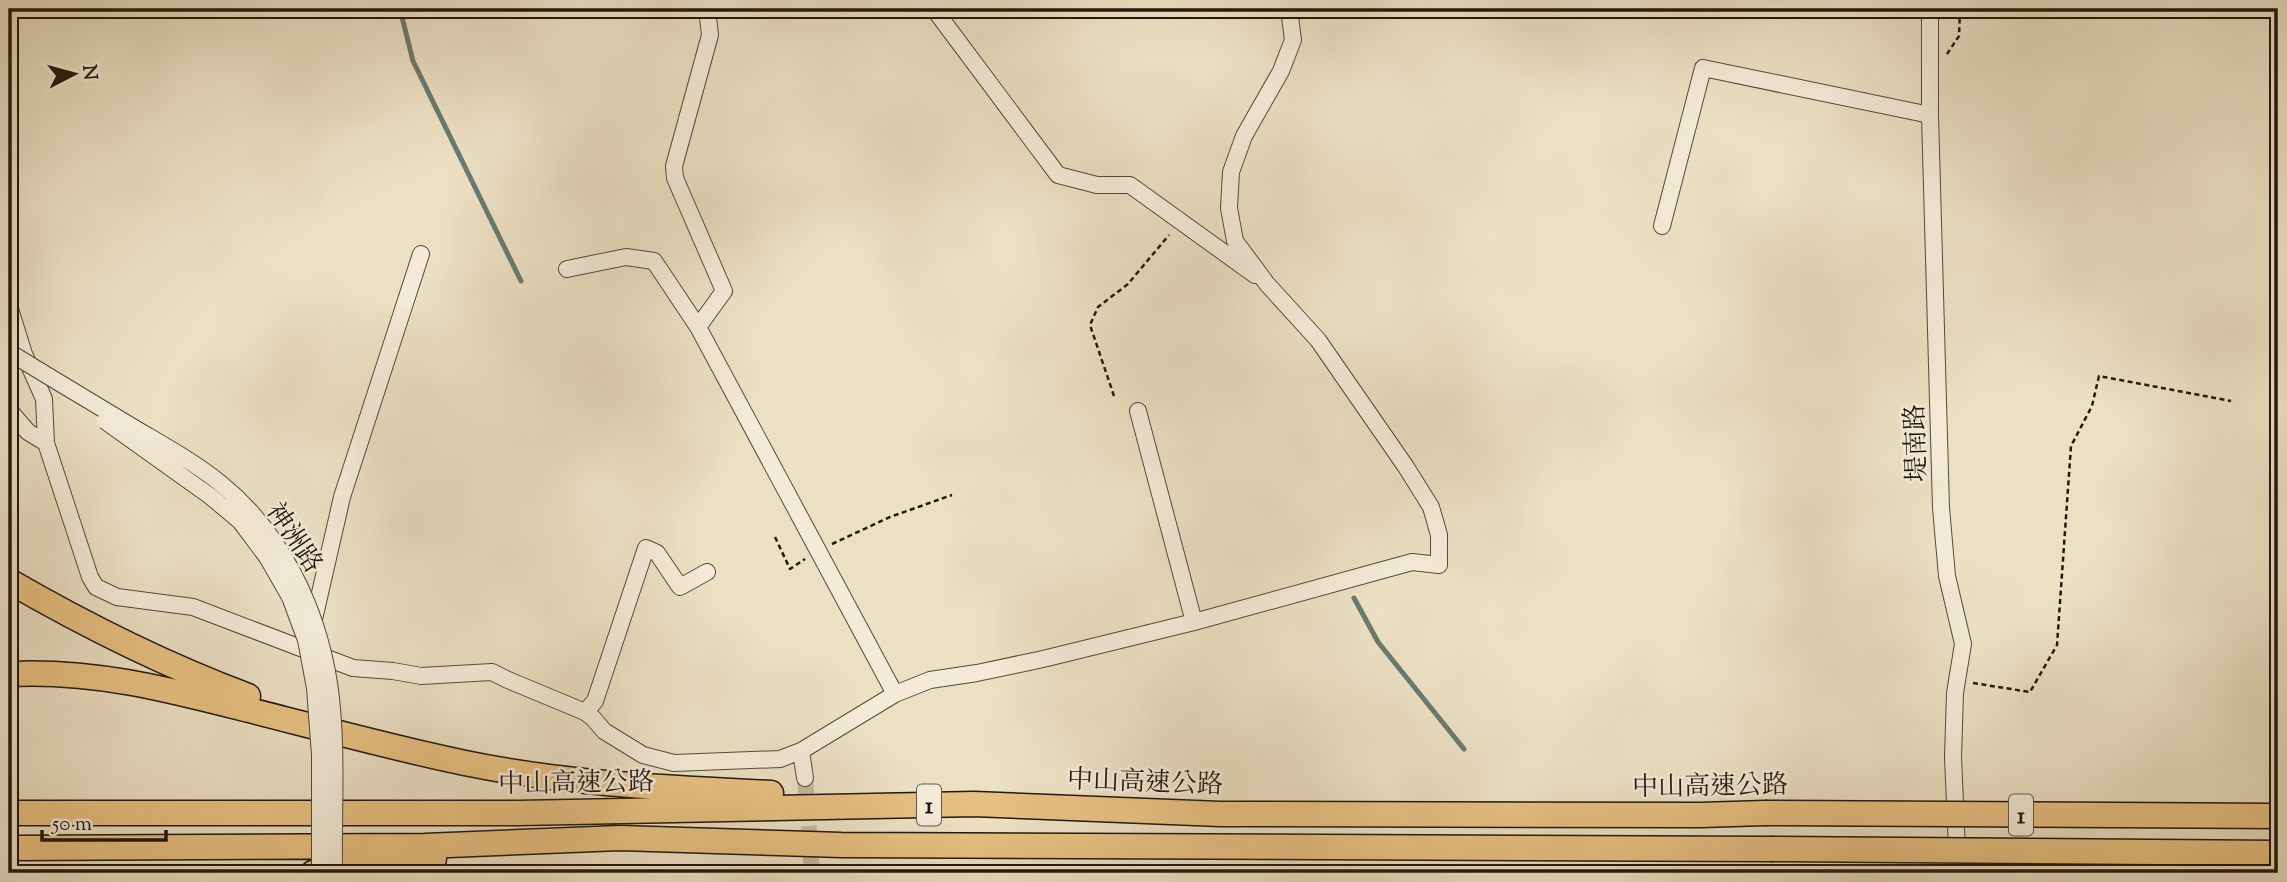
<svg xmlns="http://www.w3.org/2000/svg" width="2287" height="882" font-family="'Sorts Mill Goudy','Noto Serif TC',serif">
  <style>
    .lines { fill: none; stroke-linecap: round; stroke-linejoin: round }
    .stream { stroke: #697b71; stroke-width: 5 }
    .minor-tunnel { stroke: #c4b89f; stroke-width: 16; stroke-dasharray: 16 8; stroke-linecap: butt }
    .minor-casing { stroke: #54493a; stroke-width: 18 }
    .highway-casing { stroke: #22170d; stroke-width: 27 }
    .path { stroke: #22170d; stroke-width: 2.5; stroke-dasharray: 5 3.5; stroke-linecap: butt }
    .minor { stroke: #f3ebd8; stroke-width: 16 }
    .highway { stroke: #e6c082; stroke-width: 24 }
    .minor-bridge-casing { stroke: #54493a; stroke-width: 18; stroke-linecap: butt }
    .highway-bridge-casing { stroke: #22170d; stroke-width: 27; stroke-linecap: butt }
    .minor-bridge { stroke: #f3ebd8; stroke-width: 16 }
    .highway-bridge { stroke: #e6c082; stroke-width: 24 }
    .labels { text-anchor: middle; stroke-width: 5; stroke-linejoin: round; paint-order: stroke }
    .shield { fill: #f3ebd8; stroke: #61574a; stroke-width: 2 }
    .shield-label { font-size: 24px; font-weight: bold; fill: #22170d }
    .street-label { font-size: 26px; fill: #22170d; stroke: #f3ebd8 }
  </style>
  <rect width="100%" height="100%" fill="#ece0c3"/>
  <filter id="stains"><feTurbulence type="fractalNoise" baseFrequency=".00286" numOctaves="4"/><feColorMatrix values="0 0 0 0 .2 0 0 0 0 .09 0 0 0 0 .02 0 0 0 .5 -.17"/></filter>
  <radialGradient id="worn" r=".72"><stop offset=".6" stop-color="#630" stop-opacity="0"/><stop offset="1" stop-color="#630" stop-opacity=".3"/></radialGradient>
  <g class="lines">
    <path class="stream" d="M400,9L413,61L521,281
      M1354,598L1378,642L1464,749"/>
    <path class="minor-tunnel" d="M805,778L812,873"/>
    <g class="minor-casing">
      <path id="minor" d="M707,9L710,35L674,166L675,178L724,291L698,327L895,694
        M934,9L1058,175L1097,185H1130L1255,275
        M1930,9V115L1941,508L1947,576L1963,644L1955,693L1953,757L1958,873
        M1662,226L1703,68L1930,115
        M567,269L626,257L654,261L698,327
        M9,306L24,354L44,399L46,443L90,577L96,587L117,597L193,607L353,668L393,671L421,676L492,672L508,680L585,712L593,718L604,731L643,755L674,763L780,759L801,751L895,694L930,680L977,673L1043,659L1194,622L1412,562L1439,565V535L1431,507L1406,467L1318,340L1267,284L1235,241L1229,208L1231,172L1244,136L1281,71L1293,40L1289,9
        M9,410L28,432L46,443
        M1138,411L1194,622
        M312,628L342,497L421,254
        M585,712L595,701L646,548L657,553L680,587L707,572
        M801,751L805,778"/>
    </g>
    <g class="highway-casing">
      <path id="highway" d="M9,581C85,625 165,665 248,696
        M9,674C94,670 167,689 249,710C320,728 392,748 465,763C566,784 668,788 771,793
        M9,813H519L974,804L1220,814L1701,815L1765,813
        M9,848L425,846L620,838L841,845L1771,849
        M313,873L434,859"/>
    </g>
    <path class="path" d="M1947,54L1959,36L1960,9
      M1114,396L1090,325L1098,307L1128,284L1169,235
      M775,537L790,569L805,559
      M832,544L890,517L952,495
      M1973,683L2030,692L2057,645L2071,446L2092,406L2099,376L2231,401"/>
    <use href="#minor" class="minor"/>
    <use href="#highway" class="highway"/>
    <g class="minor-bridge-casing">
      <path id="minor-bridge" d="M9,352C49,377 90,401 131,426C161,444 193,461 220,483C281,532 317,607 329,683C338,743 333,812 334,873
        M105,421L210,496L240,521L267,557L290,597L306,640L315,688L320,755V873"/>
    </g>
    <g class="highway-bridge-casing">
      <path id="highway-bridge" d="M1765,813L2278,816
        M1771,849L2278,853"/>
    </g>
    <use href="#minor-bridge" class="minor-bridge"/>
    <use href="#highway-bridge" class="highway-bridge"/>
  </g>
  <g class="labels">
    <g class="shield">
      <rect x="917" y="784.5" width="24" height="41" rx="5"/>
      <rect x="2009" y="794.5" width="24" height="41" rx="5"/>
    </g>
    <g class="shield-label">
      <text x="929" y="813">1</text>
      <text x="2021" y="823">1</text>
    </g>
    <g class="street-label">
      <text transform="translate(1915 443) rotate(-92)" y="9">堤南路</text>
      <text transform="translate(295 537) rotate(56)" y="9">神洲路</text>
      <text transform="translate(1145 781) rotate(2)" y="9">中山高速公路</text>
      <text transform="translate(576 782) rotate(-1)" y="9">中山高速公路</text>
      <text transform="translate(1710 785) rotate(-1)" y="9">中山高速公路</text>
    </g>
  </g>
  <rect width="2287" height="882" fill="none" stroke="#ece0c3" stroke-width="35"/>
  <rect x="10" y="10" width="2266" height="861" fill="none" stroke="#22170d" stroke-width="3.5"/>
  <rect x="18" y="18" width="2252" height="847" fill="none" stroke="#22170d" stroke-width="2"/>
  <g transform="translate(74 74) rotate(84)" stroke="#f3ebd8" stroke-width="5" paint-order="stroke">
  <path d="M0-5L12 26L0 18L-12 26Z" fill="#22170d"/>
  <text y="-10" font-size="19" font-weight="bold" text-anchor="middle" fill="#22170d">N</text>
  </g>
  <path d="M42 830v10h124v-10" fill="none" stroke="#22170d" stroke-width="3.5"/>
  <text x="52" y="830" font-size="21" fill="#22170d" stroke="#f3ebd8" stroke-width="5" paint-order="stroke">50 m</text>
  <rect width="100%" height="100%" filter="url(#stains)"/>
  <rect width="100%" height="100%" fill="url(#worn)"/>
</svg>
